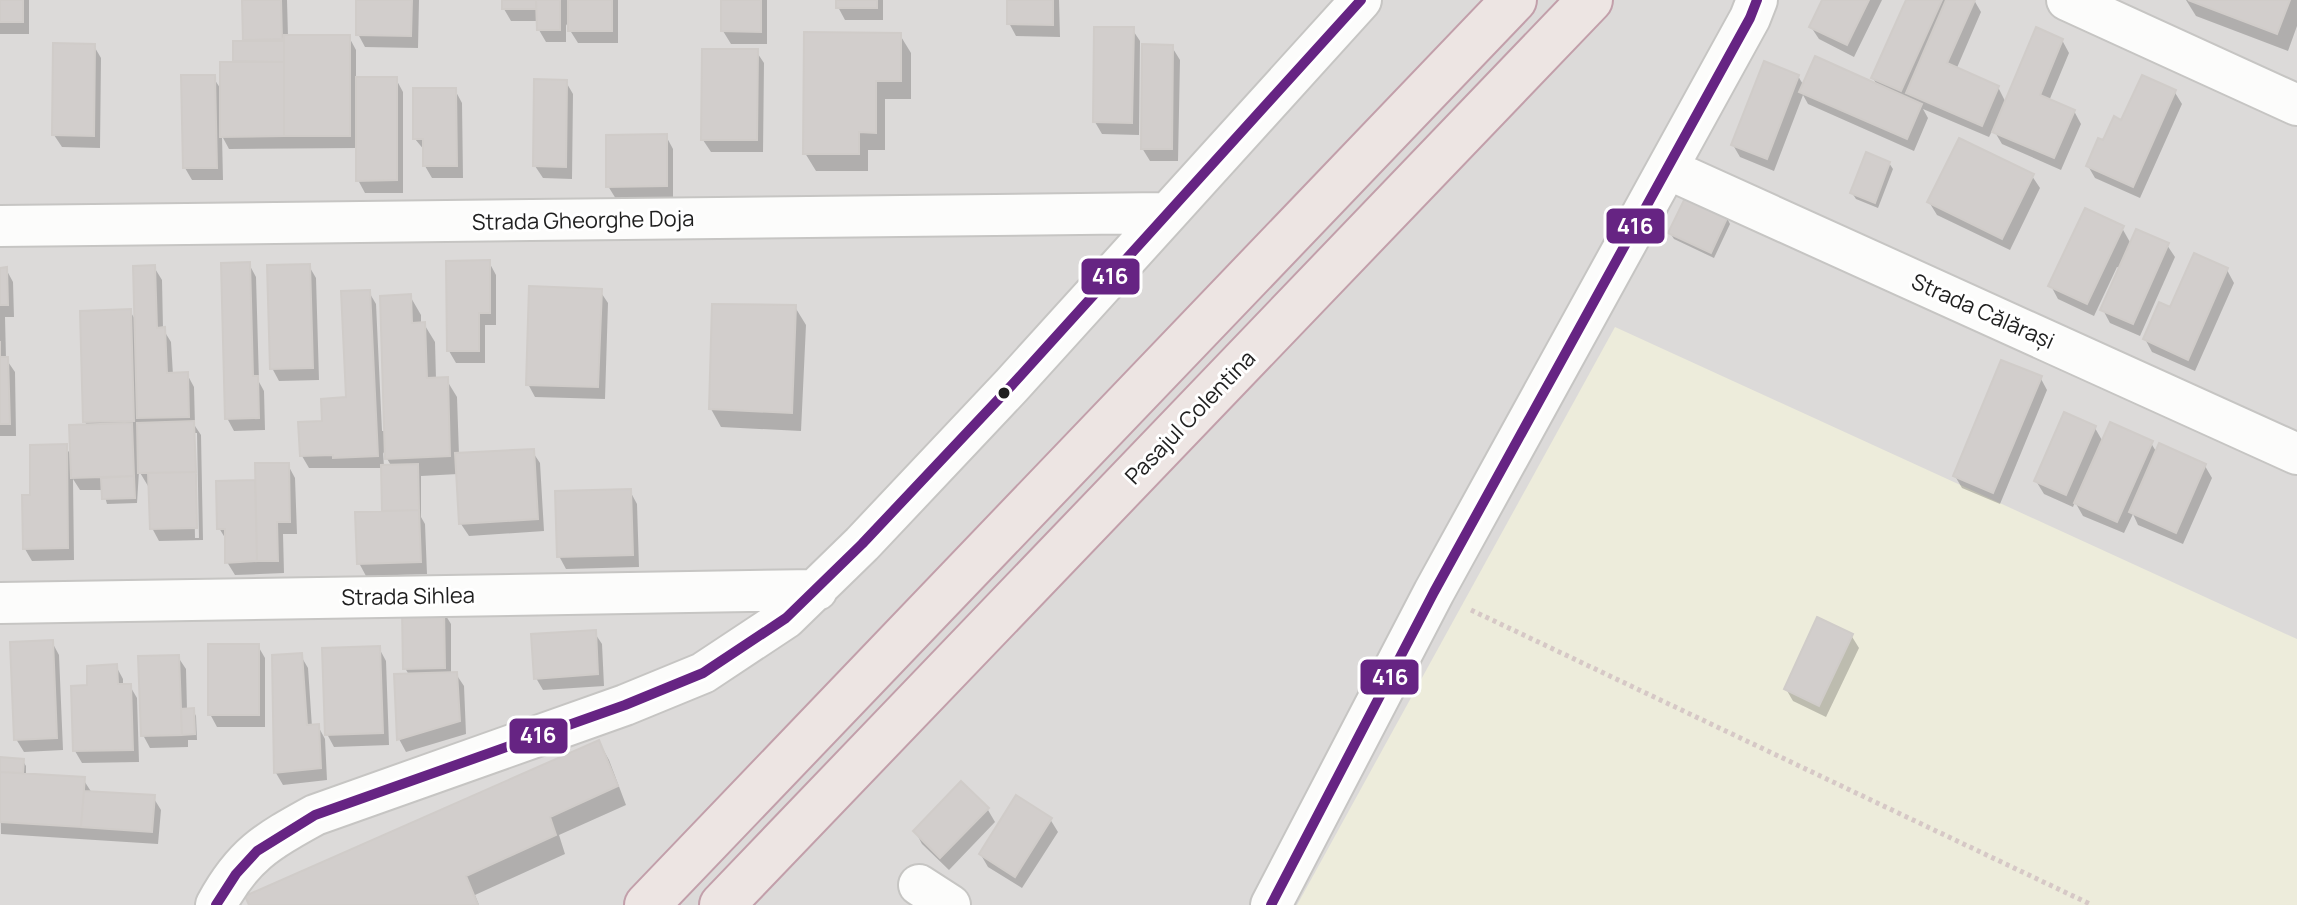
<svg xmlns="http://www.w3.org/2000/svg" width="2297" height="905" font-family="Manrope,sans-serif">
  <style>
    .residential { fill: #dcdad9 }
    .farmland { fill: #edecdb }
    .shadow { fill: #0003; fill-rule: evenodd }
    .building { fill: #d2cecc; stroke: #d0ccc9; stroke-width: 2 }
    .lines { fill: none; stroke-linecap: round; stroke-linejoin: round }
    .minor-casing { stroke: #c6c5c3; stroke-width: 44 }
    .trunk-casing { stroke: #c29faa; stroke-width: 48 }
    .path { stroke: #d6c8c6; stroke-width: 5; stroke-dasharray: 4 4; stroke-linecap: butt }
    .minor { stroke: #fcfcfb; stroke-width: 40 }
    .trunk { stroke: #ede5e3; stroke-width: 44 }
    .bus-1-casing { stroke: #fff; stroke-width: 16 }
    .bus-1 { stroke: #662483; stroke-width: 10 }
    .bus-dot { fill: #1f1f1f; stroke: #fff; stroke-width: 3 }
    .labels { text-anchor: middle; stroke-width: 6; stroke-linejoin: round; paint-order: stroke }
    .street-label { font-size: 22px; fill: #1f1f1f; stroke: #fff }
    .line-badge { stroke: #fff; stroke-width: 3 }
    .badge-label { font-size: 22px; text-anchor: middle; font-weight: bold; fill: #fff }
  </style>
  <rect width="100%" height="100%" fill="#edeae7"/>
  <path class="residential" d="M0,0H2297V905H0Z"/>
  <path class="farmland" d="M1615,327L2297,639V905H1297Z"/>
  <path class="shadow" d="M0,0H29V34H0Z
    M244,0H287L288,37H349L356,50V79H396L403,92V193H365L358,180V148L229,149L222,136L223,180H192L185,168L213,77L222,91L237,64L235,61L247,43Z
    M358,0H419L418,48L365,47L358,34Z
    M504,0H618V43H578L566,24V42H546L539,30L538,21H511L504,9Z
    M723,0H767V44H731L723,31Z
    M838,0H883V20H845L838,7Z
    M1009,0H1059L1060,37L1016,36L1009,23Z
    M1825,0H1882L1854,57L1819,39L1811,27Z
    M1908,0H1974L1981,12L1956,70L1998,87L2006,103L2062,40L2069,53L2049,101L2074,111L2081,124L2061,170L2002,144L1993,129L1989,137L1923,109L1928,118L1914,151L1808,104L1803,95L1774,171L1740,157L1733,145L1798,76L1804,86L1878,87L1873,78Z
    M2186,0H2297V26L2288,51L2196,16Z
    M1132,29L1140,41L1139,135L1102,134L1095,122Z
    M900,35L911,53V99H885V150H868V171H816L805,153Z
    M94,46L101,58L100,148L62,147L54,135Z
    M1172,47L1180,60L1178,161H1150L1142,148Z
    M756,51L764,63L763,152H711L703,140Z
    M566,82L573,94L572,179L543,178L535,166Z
    M455,90L462,103L463,178H432L425,166V151L415,139Z
    M2174,91L2182,104L2140,198L2095,178L2088,166L2122,122Z
    M666,136L673,149V198L616,199L608,186Z
    M1889,163L1893,169L1878,208L1856,199L1852,193Z
    M2032,176L2040,188L2010,250L1937,215L1929,202Z
    M1727,218L1730,224L1714,258L1674,239L1670,233Z
    M2122,228L2131,244L2167,245L2175,257L2140,336L2110,323L2103,310L2121,268L2117,267L2094,316L2058,299L2051,286Z
    M489,262L496,275V325H485V363H456L449,351Z
    M249,264L256,277L259,382L264,391L265,430L234,431L227,418Z
    M309,266L316,278L319,380L279,381L272,368Z
    M154,267L162,280L163,329L171,342L173,375L187,374L194,387L195,426L201,435L203,540L159,541L152,528L151,485L148,486L139,471L137,503L107,504L103,490H80L73,479L74,560L32,561L25,549L32,497L65,446L72,457L88,427L85,422L130,311L136,321ZM193,433H197L199,538H195Z
    M6,269L13,282L14,317H5L6,359L15,372L16,436H0V270Z
    M2227,270L2234,283L2195,371L2152,352L2145,339Z
    M600,291L608,303L605,399L535,397L528,384Z
    M369,292L376,304L382,431H386L410,296L421,315V324H424L435,342L436,379H446L457,397L459,455L532,451L540,463L544,531L469,536L461,524L458,474L421,476V517L425,524L427,574L366,576L359,563L384,513L383,468H309L302,456L324,423L348,399ZM383,452L392,467H384Z
    M795,307L806,325L801,431L721,427L711,409Z
    M2040,377L2047,390L2000,504L1962,488L1955,476Z
    M2095,428L2103,442L2151,443L2157,453L2205,466L2212,478L2183,544L2138,525L2133,514L2124,533L2083,516L2075,502L2073,507L2044,494L2036,481Z
    M288,465L295,478L297,534H283L284,573L235,575L227,562V541L219,528L218,483L257,482Z
    M630,491L637,504L639,567L566,569L559,556Z
    M443,611L451,624V674H456L464,686L466,734L406,752L399,739L409,675L405,668Z
    M594,632L602,644L604,686L543,690L536,678Z
    M1851,635L1859,648L1826,717L1793,701L1786,689Z
    M52,642L59,655L63,750L24,752L16,739Z
    M258,646L265,658V727H217L210,714Z
    M379,648L386,661L389,745L334,747L327,734Z
    M301,656L308,668L312,727L318,726L325,739L327,780L283,785L276,773L274,657Z
    M178,657L186,669L187,710H193L196,716L197,740H188V747L150,748L143,735Z
    M116,666L123,679V686H130L137,698L139,762L82,763L75,751L89,687Z
    M599,742L609,760L626,805L559,835L565,854L475,895L479,905H252Z
    M0,759L23,761L26,766V775L83,779L92,793L153,797L161,810L158,844L1,834Z
    M961,784L988,810L995,822L949,870L922,844L915,831Z
    M1050,819L1058,832L1022,888L988,867L981,855Z"/>
  <path class="building" d="M0,0H23V22H0Z
    M242,0H281L282,39L243,40Z
    M356,0H412L411,36L356,35Z
    M502,0H536V9H502Z
    M536,0H560V30H537Z
    M568,0H612V31H568Z
    M721,0H761V32L721,31Z
    M836,0H877V8H836Z
    M1007,0H1053V25L1007,24Z
    M1822,0H1869L1847,45L1809,27Z
    M1906,0H1942L1901,91L1871,78Z
    M1946,0H1975L1947,63L1999,86L1982,126L1906,93Z
    M2188,0H2290L2277,34Z
    M1094,27H1134L1132,123L1093,122Z
    M2036,27L2063,39L2040,95L2075,110L2054,158L1992,132Z
    M804,32L901,33V81H876V133L859,132V154H803Z
    M284,35H350V136H284Z
    M233,41H284V62L233,61Z
    M53,43L95,44L94,136L52,135Z
    M1142,44L1173,45L1172,149H1141Z
    M702,49H758L757,140H701Z
    M1815,56L1922,104L1907,139L1799,92Z
    M1764,61L1799,75L1767,159L1731,145Z
    M220,62H284V136L220,137Z
    M181,75H215L217,168H183Z
    M2142,75L2176,90L2133,187L2086,166L2098,138L2103,140L2114,116L2121,120Z
    M356,77H397V180L356,181Z
    M534,79L567,80L566,167L533,166Z
    M413,88H456L457,166H423V139H413Z
    M667,134V186L606,187V135Z
    M1959,138L2034,174L2002,239L1927,202Z
    M1866,152L1890,162L1875,203L1850,193Z
    M1686,196L1728,216L1711,253L1668,233Z
    M2085,208L2124,226L2087,304L2048,286Z
    M2136,229L2169,243L2133,324L2100,310Z
    M2194,253L2228,268L2188,360L2143,339L2159,302L2170,307Z
    M490,260V313H479V351H447L446,261Z
    M250,262L253,376H258L259,418L225,419L221,263Z
    M310,264L313,368L270,369L267,265Z
    M155,265L157,328L165,327L167,373L188,372L189,417L137,418L133,266Z
    M7,267L8,305H0V268Z
    M529,286L602,289L598,387L526,385Z
    M370,290L378,456L333,458V455L300,456L298,422L322,421L321,399L346,397L341,291Z
    M411,294L412,323L425,322L427,378L448,377L450,456L385,459L380,296Z
    M712,304L796,305L792,413L709,409Z
    M131,309L134,421L83,422L80,311Z
    M0,341V357H8L10,424H0Z
    M2001,360L2042,376L1993,493L1953,476Z
    M2064,412L2096,426L2066,495L2034,481Z
    M194,421L196,472L138,473L137,423Z
    M2110,422L2153,441L2117,522L2074,503Z
    M132,423L134,476L71,478L69,425Z
    M2159,443L2206,464L2176,533L2129,512Z
    M67,444L68,548L23,549L22,495H30V445Z
    M534,449L538,519L459,524L455,453Z
    M255,463H289L290,522H277L278,561H257Z
    M418,464L419,510L382,511L381,465Z
    M196,472L197,528L150,529L148,473Z
    M134,476L135,498L102,499L101,478Z
    M255,480L257,561L225,563V529H217L216,481Z
    M631,489L633,555L557,557L555,491Z
    M419,510L421,562L357,564L355,512Z
    M444,609L445,668L403,669L402,610Z
    M1817,617L1853,634L1819,706L1784,689Z
    M596,630L598,674L534,679L531,634Z
    M53,640L57,738L14,740L10,642Z
    M208,644H259V715H208Z
    M380,646L383,733L325,735L322,648Z
    M302,653L307,725L319,724L321,768L274,773L272,655Z
    M179,655L182,735L141,736L138,656Z
    M117,664L118,684H131L133,750L73,751L71,686L87,685V666Z
    M457,672L460,721L397,740L394,674Z
    M194,708L195,734L182,735L181,709Z
    M599,740L618,786L550,817L556,835L466,876L478,905H249L245,896Z
    M0,757L24,759L23,773L0,772Z
    M0,772L85,777L81,827L0,822Z
    M961,781L989,808L940,858L913,831Z
    M84,791L155,795L152,832L81,827Z
    M1016,795L1052,818L1015,877L979,854Z"/>
  <g class="lines">
    <g class="minor-casing">
      <path id="minor" d="M2067,0L2297,105
        M1668,169L2297,454
        M0,226L1165,213
        M0,603L817,590
        M919,885L950,905
        M216,905C243,855 266,842 315,815L625,705L703,673L786,618L862,544L1012,385L1361,0
        M1271,905L1434,592L1750,18L1757,0"/>
    </g>
    <g class="trunk-casing">
      <path id="trunk" d="M647,905L1514,0
        M722,905L1590,0"/>
    </g>
    <path class="path" d="M1471,610L2092,905"/>
    <use href="#minor" class="minor"/>
    <use href="#trunk" class="trunk"/>
    <g class="bus-1-casing">
      <path id="bus-1" d="M216,905L236,874L257,851L315,815L625,705L703,673L786,618L862,544L1012,385L1361,0
        M1271,905L1434,592L1750,18L1757,0"/>
    </g>
    <use href="#bus-1" class="bus-1"/>
  </g>
  <circle class="bus-dot" cx="1004" cy="393" r="7"/>
  <g class="labels">
    <g class="street-label">
      <text transform="translate(583 220) rotate(-1)" y="8">Strada Gheorghe Doja</text>
      <text transform="translate(1983 311) rotate(24)" y="8">Strada Călărași</text>
      <text transform="translate(1190 417) rotate(-46)" y="8">Pasajul Colentina</text>
      <text transform="translate(408 596) rotate(-1)" y="8">Strada Sihlea</text>
    </g>
  </g>
  <g class="line-badge">
    <rect x="1605" y="207" width="61" height="38" rx="8" fill="#662483"/>
    <rect x="1080" y="257" width="61" height="39" rx="8" fill="#662483"/>
    <rect x="1359" y="658" width="61" height="38" rx="8" fill="#662483"/>
    <rect x="508" y="717" width="61" height="38" rx="8" fill="#662483"/>
  </g>
  <g class="badge-label">
    <text x="1635" y="234">416</text>
    <text x="1110" y="284">416</text>
    <text x="1390" y="685">416</text>
    <text x="538" y="743">416</text>
  </g>
</svg>
